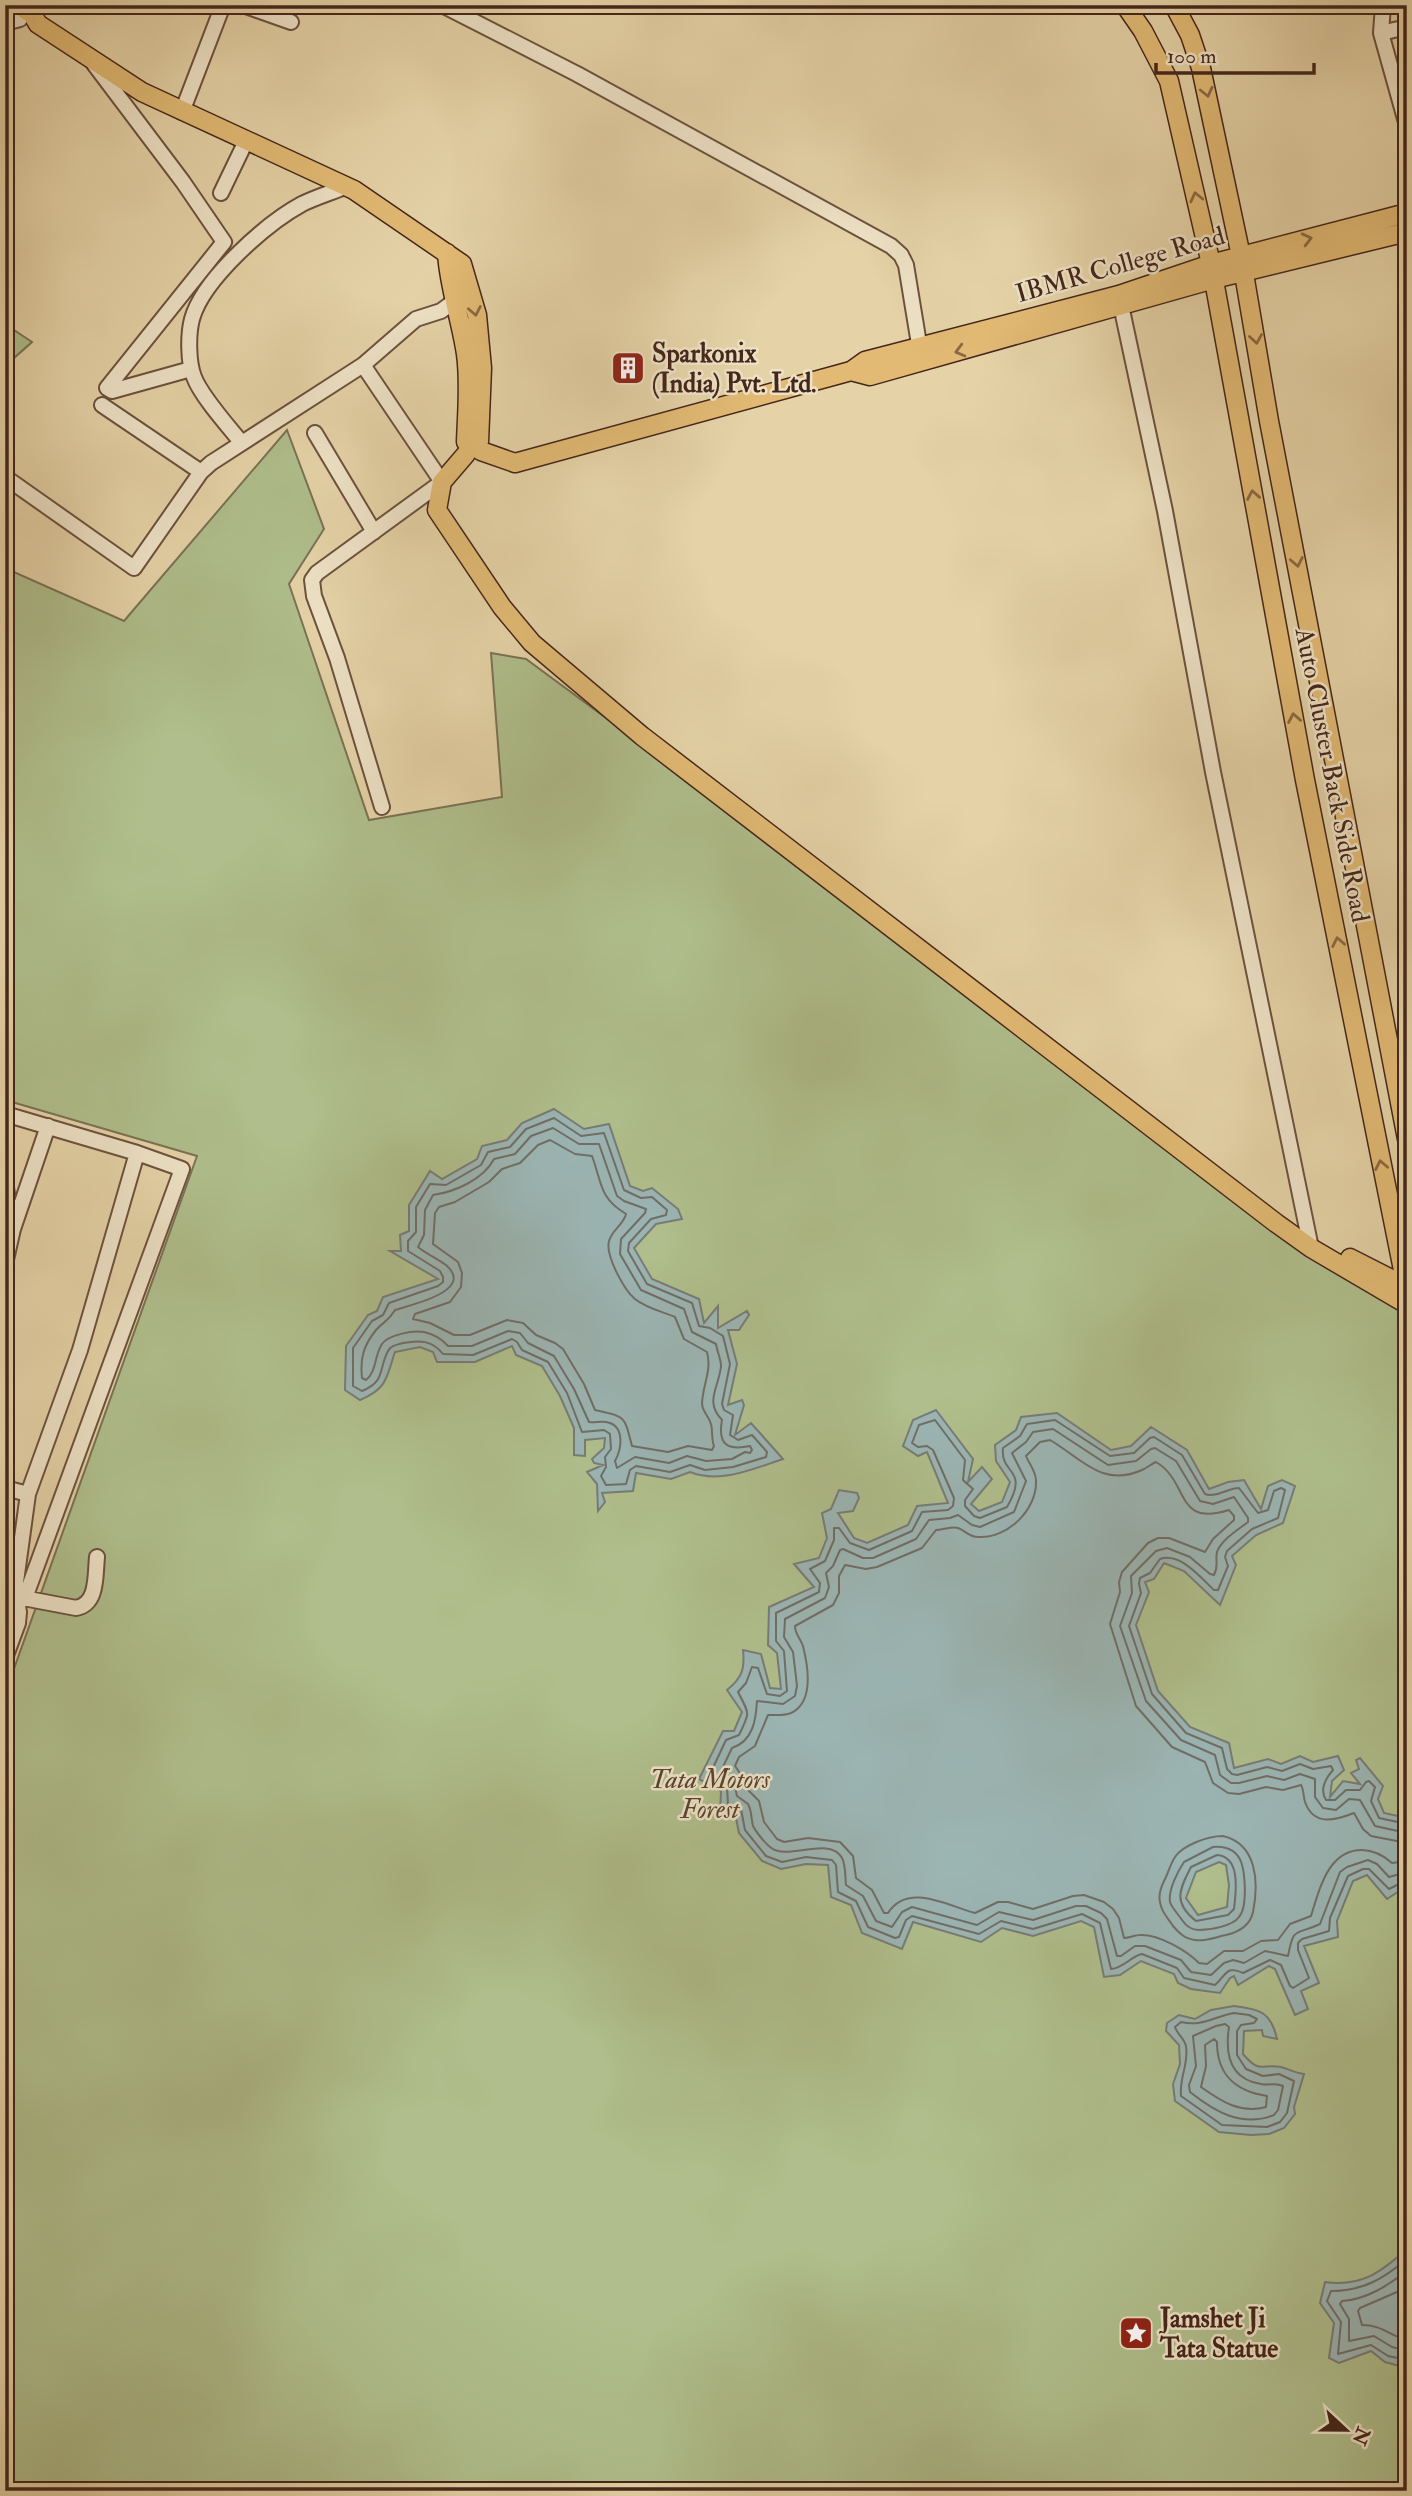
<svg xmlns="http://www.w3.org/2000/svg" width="1412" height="2496" font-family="'IM FELL Double Pica',serif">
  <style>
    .green { fill: #afbe8c; stroke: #7a7254; stroke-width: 2 }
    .water { fill: #9bb5b3; stroke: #787c76; stroke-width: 2; fill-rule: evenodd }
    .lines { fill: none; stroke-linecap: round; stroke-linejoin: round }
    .shore { stroke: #706e67; stroke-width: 2 }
    .minor-casing { stroke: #6c513e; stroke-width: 18 }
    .major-casing { stroke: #44261b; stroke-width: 21 }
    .minor { stroke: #eee2c6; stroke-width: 14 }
    .major { stroke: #e2ba74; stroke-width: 18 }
    .oneway { stroke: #8b6943 }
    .labels { text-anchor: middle; stroke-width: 5; stroke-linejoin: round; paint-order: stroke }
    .street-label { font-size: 26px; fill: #44261b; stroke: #eee2c6 }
    .poi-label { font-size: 26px; font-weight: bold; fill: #44261b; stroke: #eee2c6; text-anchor: start }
    .park-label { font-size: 26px; font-style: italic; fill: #594432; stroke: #eee2c6 }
  </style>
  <rect width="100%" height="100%" fill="#e5d3a7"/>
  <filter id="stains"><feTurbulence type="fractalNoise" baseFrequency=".00286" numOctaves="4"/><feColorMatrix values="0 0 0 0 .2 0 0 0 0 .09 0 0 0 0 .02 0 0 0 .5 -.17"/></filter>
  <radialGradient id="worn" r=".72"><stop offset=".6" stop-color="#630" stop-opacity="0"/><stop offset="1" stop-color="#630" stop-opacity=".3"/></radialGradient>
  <path class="green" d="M5,324L32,342L5,366Z
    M287,430L324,529L289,584L369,820L502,797L491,653L526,659L1407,1309V2491H5V1694L197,1156L5,1100V568L124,621Z"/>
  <path class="water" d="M554,1109L584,1129L609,1124L630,1186L643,1191L652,1188L678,1209L682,1219L656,1224L634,1248L652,1279L699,1299L704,1323L718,1306V1328L747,1311L749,1315L739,1330H728L737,1364L728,1405L742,1400L744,1405L735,1435L751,1423L783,1459C753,1469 720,1484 690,1472L671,1479L636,1473L633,1491L602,1493L605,1502L598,1511L597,1484L587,1472L603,1465L594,1463L592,1459L604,1448L605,1438L585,1440V1456L574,1455V1428L560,1396L542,1366L516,1355L512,1346L475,1362H437L433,1352L420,1347L395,1352C386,1378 388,1388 360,1400L345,1390L346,1346L368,1315L377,1311L383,1297L438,1279L390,1251H401L400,1235L409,1231V1205L430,1171L442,1179L477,1159L482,1146L507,1140L522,1123Z
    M936,1410L973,1459L968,1482L982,1467L992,1479L971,1504L979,1511L1002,1502L1010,1482L996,1461L995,1445L1016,1430L1021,1417L1057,1413L1111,1450L1131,1446L1151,1427L1187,1450L1209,1489L1228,1482L1244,1480L1261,1509L1268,1486L1282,1480L1295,1486L1283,1523L1256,1535L1232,1556L1236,1565L1220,1605L1184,1571L1164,1563L1154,1579L1145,1582L1149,1592L1136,1625L1158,1691L1190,1727L1229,1743L1234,1768L1268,1759L1281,1764L1300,1756L1313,1762L1338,1756L1344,1770L1332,1781L1330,1797L1343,1781L1360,1784L1351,1773L1359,1769L1356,1760L1360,1758L1383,1786L1378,1799L1384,1813L1407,1818V1886L1387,1899L1367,1875L1353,1881L1337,1921L1338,1937L1304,1946L1319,1983L1301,1991L1308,2009L1295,2015L1275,1969L1269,1966L1238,1985L1234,1976L1230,1978L1220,1993L1191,1989L1178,1983L1174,1974L1141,1961L1120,1975L1104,1977L1094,1927L1081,1921L1033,1936L1002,1928L981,1942L913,1922L902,1949L862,1933L851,1905L831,1897L828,1865L806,1864L781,1869L762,1861L739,1833L735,1813L720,1814L721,1791L699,1779L723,1731H734L742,1712L727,1690C742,1678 745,1669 743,1650L761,1654L770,1688L781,1689L777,1653L768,1645L769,1607L814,1587L794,1564L819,1558L827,1538L822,1513L831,1509L839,1490L857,1493L859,1498L853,1511L838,1513L854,1538L867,1543L908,1525L917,1506L948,1503L927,1452L918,1456L903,1446L913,1420ZM1219,1862L1226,1865L1229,1885L1227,1907L1198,1915L1186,1898L1196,1872Z
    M1234,2006C1260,2009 1271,2012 1277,2039L1263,2036L1262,2030L1244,2031L1243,2054C1261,2075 1261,2063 1281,2067C1288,2069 1296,2073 1304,2074L1294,2107L1295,2114L1284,2128L1269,2134L1251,2135L1219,2132L1175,2101L1173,2084L1180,2064L1179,2045L1166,2031L1167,2023L1179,2015L1195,2019L1211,2010Z
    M1407,2249V2368L1385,2362L1371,2351L1339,2363L1329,2358L1334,2323L1320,2303L1325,2282C1361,2287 1380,2273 1407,2249Z"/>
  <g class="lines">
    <path class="shore" d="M554,1118L581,1136L604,1133L624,1190L641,1198L652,1197L667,1210L666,1215L651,1219L629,1243L628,1251L647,1284L692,1303L699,1326L710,1328L723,1336L730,1364L722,1404L724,1410L733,1415L730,1435L738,1440L752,1435L767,1452L766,1457L733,1467L705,1470L690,1465L670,1472L636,1466L630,1470L626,1484L606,1485L601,1476L606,1467L605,1457L611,1449L610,1434L604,1430L582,1432L567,1393L548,1362L522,1350L517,1342L512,1339L473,1355L443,1354C432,1340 419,1340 403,1343C397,1345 391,1345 388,1351C378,1370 386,1381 362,1391L353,1386V1348L372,1321L383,1315L389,1303L438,1286L443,1282V1277L440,1271L408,1251V1241L416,1232V1207L430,1184L446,1185L481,1165L488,1152L510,1147L526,1129Z
      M553,1128L579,1144H599L617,1196L624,1201L646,1209L645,1213L621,1239L620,1254L641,1290L684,1309L692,1332L716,1344C717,1351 721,1359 721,1366C719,1388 704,1401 722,1420C717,1447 730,1450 750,1446L752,1450L750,1453L745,1452L732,1459L706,1461L687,1456L669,1463L635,1457L617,1468L615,1461C622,1448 625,1425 606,1422C600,1421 594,1423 589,1422L574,1389L554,1356L528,1343L520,1333L508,1331L472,1346H448C442,1339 433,1334 424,1332C413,1330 388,1335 382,1344C374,1356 377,1371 366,1380L362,1378C360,1359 363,1346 376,1330C384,1321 388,1322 395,1310C410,1305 476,1291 446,1265C437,1258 426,1254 418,1247L424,1235L425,1210L433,1195C454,1192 483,1180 494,1159L515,1154L531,1136Z
      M550,1140L575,1154L592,1156C602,1183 599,1198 626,1214C624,1224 612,1230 609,1241C605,1255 624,1290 635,1299C646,1308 663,1312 675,1317L684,1339L707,1352C712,1370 703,1384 702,1403C702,1412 709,1416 711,1424C713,1431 711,1438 714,1446L712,1450L688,1446L668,1452L632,1446C624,1415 626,1417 595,1410L584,1384L563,1349L555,1343L536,1335L523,1323L507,1320L470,1335H454L430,1323L413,1319L415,1314L450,1302L461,1287L462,1273L458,1262L433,1244L435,1213L439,1207L455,1202L489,1182L502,1169L520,1163L538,1145Z
      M1407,1824L1379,1818L1371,1801L1375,1787L1369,1781L1366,1782L1360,1790H1346L1335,1800H1326C1319,1789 1326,1778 1333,1770L1331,1766L1313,1769L1300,1764L1282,1771L1267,1767L1237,1775L1232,1774L1227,1769L1222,1748L1186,1733L1152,1694L1129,1626L1141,1593L1139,1584L1140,1578L1150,1573L1160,1559C1180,1552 1200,1577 1214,1590H1218L1228,1566L1225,1557L1227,1551L1252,1529L1278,1518L1285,1490L1281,1488L1274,1491L1268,1510L1258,1513L1239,1488C1228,1488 1216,1498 1205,1494L1182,1455L1154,1437L1150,1438L1134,1453L1110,1456L1055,1420L1027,1424L1020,1436L1003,1448C1000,1476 1030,1467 1007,1507L980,1518L974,1516L965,1506V1500L973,1489L963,1480L965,1460L935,1420L919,1425L912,1443L918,1447L927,1446L933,1450L954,1498L953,1506L948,1510L922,1512L912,1531L869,1550L850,1543L839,1528H834V1540L825,1561L810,1569L820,1583L819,1592L776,1613V1641L784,1651L787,1691L780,1696L767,1694L758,1668L752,1667L746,1683L738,1692C749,1714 751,1711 739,1735L726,1740L710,1774L727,1787L728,1804L741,1809L745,1830L766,1856L782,1862L806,1857L832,1860L836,1865L838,1892L856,1901L868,1927L895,1938L899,1937L906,1920L912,1916L979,1934L1001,1921L1033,1929L1082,1914L1100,1923L1111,1969C1124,1968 1131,1956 1142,1954L1177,1968L1184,1978L1215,1985C1227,1975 1225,1965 1243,1973L1270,1960L1281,1965L1290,1986L1293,1988L1309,1978L1298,1950V1943L1302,1939L1329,1931L1330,1918L1348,1876L1363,1869H1369L1389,1889L1407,1880
      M1407,1833L1375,1826L1360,1800L1349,1799L1336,1810L1323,1808L1315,1797V1779L1300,1774L1284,1780L1267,1776L1239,1783H1231L1220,1775L1215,1755L1181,1740L1146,1701L1120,1626L1132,1593L1131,1576L1156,1551L1167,1548L1190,1557L1210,1574L1214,1575C1219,1566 1215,1561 1217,1552C1221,1540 1239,1529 1248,1522V1518L1234,1497L1213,1504L1200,1501L1176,1461L1155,1448L1151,1449L1136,1461L1108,1465L1053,1429L1033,1432L1026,1442L1012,1453L1026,1481L1014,1512L980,1527L972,1525L958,1515L950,1518L929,1520L916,1539L873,1558H863L843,1549L840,1550L833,1566L826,1573L829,1587L825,1598L785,1619L784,1637L793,1652L797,1686L795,1696L783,1704L757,1701C756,1720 753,1741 732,1748L721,1771L734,1782L737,1796L748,1804C752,1811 751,1819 753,1826C756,1832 765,1843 770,1847C787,1862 829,1835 842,1858C846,1866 845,1877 846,1885L863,1896L876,1921L892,1927L902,1912L912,1907L977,1925L999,1912L1033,1920L1076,1906H1086L1101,1913L1107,1919L1117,1956H1121L1135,1946H1145L1181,1960L1191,1972L1211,1975L1224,1963L1233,1960L1244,1963L1265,1951L1288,1956C1294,1925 1295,1936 1320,1924L1340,1872L1347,1867L1368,1860L1377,1864L1389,1877L1407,1872
      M1223,1836C1257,1844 1259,1882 1253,1912C1250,1926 1239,1932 1226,1935C1216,1937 1205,1942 1195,1940C1185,1939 1179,1933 1173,1926C1168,1918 1161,1912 1160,1902C1158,1893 1162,1885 1166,1877C1169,1870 1171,1863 1175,1857C1183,1845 1208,1836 1223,1836Z
      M1407,1843L1371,1836L1363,1829L1354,1813C1336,1820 1314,1827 1305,1802C1303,1795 1304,1790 1301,1785L1283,1790L1266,1787L1239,1794L1228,1793L1213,1783L1205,1762L1172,1747L1136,1706L1110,1624L1120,1592L1119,1582L1122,1572L1148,1543L1158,1538H1169L1205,1552L1213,1539L1234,1520V1516L1229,1510C1174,1527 1190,1482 1156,1462C1151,1464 1147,1468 1142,1470C1102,1488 1081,1458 1050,1440L1040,1442L1026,1456C1029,1464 1036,1471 1036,1481C1037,1510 1007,1539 978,1537C969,1537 966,1531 958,1528C953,1526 942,1530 936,1530L922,1548L877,1567L866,1569L845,1565L839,1576V1593L833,1605L795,1626C795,1634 800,1638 803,1646C808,1666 814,1702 791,1713C783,1716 776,1715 768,1715L755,1746L739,1757L735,1766L744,1779L748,1790L759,1801L764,1822L777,1839L784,1842L808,1838L840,1842L853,1856L856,1878L872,1890L884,1913H888C908,1882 948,1906 975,1913L998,1902H1008L1033,1909L1073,1896L1084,1895L1104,1902L1113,1909L1119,1918L1124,1938C1129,1938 1135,1935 1140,1935C1159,1934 1187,1951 1199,1963L1207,1964L1224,1951H1243L1261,1941L1278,1940L1290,1924L1311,1916C1316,1900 1322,1877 1333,1864C1350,1844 1374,1847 1392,1863L1407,1861
      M1213,1847C1221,1846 1232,1848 1237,1855C1246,1864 1248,1907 1239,1917C1233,1926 1210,1930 1199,1930C1191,1930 1186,1926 1182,1920C1178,1914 1172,1908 1170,1902C1168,1890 1178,1871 1184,1862Z
      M1217,1855C1241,1857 1236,1891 1234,1909L1228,1915L1196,1921C1173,1903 1179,1890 1191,1867Z
      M1234,2013L1249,2015L1257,2019L1254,2023L1241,2025L1237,2031V2055L1246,2069L1263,2076L1279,2074L1294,2081L1287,2113L1280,2122L1267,2127L1222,2125L1181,2096C1179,2078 1189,2064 1186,2046C1184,2038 1177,2034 1175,2027L1181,2022C1202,2027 1213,2017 1234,2013Z
      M1225,2024L1229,2027C1225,2053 1229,2079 1261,2084C1269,2086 1275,2082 1283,2086L1278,2110L1274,2115C1241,2128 1214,2111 1190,2092L1189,2085L1196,2066L1193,2036L1216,2026Z
      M1214,2039L1217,2042C1217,2075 1235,2091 1267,2096L1266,2107C1241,2114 1222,2102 1201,2087L1206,2066L1205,2045Z
      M1407,2259C1383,2279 1363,2291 1331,2291L1327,2301L1341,2322L1338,2354L1371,2345L1388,2356L1407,2360
      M1407,2270C1390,2285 1365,2300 1342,2301L1340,2304L1349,2319V2341L1374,2336L1392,2347L1407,2351
      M1407,2284L1397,2292L1360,2308L1358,2311L1362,2325C1383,2325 1389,2336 1407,2340"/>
    <g class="minor-casing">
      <path id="minor" d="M243,5L291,22
        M442,5L577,74L891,246L901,255L906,265L921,356
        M1383,5L1381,33L1407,126
        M5,23L20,19L25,10
        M1381,33L1407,27
        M94,64L183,182L224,242L107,388L112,391L191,369
        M182,112L223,5
        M221,193L246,141
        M1119,296L1165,511L1213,772L1311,1248
        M363,365L442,482L317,573L312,580L314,596L337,658L382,807
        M102,405L201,472
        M315,433L374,532
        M241,442C228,426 201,396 194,377C188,362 188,334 192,319C203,279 267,223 302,204C316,197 333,192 347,186
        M5,477L134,568L201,472L211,463L363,365L416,319L441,311L456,300
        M5,1114L137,1153L182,1169L25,1598
        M5,1182L13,1229L5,1264
        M13,1229L48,1126
        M5,1488L28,1494
        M18,1597L76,1608C98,1604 95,1576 97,1557
        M5,1658L18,1623L19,1612L15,1589L28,1494L80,1350L137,1153"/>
    </g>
    <g class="major-casing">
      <path id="major" d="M18,5L32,14L38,24L142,92L354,190L462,264L477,315L482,368L479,442
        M1125,5L1143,31L1169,81L1211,264L1305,780L1405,1280
        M1174,5L1190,35L1201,68L1241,256L1269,421L1407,1139
        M447,253C449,287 461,320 466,354C470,383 467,413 466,442
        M851,371L870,376L1214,279L1407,232
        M481,451L515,463L851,371L865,361L1119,295L1211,264L1407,213
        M466,454L442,482L437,510L502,607L532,643L642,736L1276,1223L1311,1248L1403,1302
        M1350,1258L1403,1285"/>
    </g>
    <use href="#minor" class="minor"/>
    <use href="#major" class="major"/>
  </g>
  <defs><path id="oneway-chevron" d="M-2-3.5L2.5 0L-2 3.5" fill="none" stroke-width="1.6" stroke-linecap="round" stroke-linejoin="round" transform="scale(1.75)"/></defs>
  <g class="oneway">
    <use href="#oneway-chevron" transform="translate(1207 92) rotate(77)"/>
    <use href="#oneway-chevron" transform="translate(1196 197) rotate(-103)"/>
    <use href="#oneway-chevron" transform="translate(1307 239) rotate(-14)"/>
    <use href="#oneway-chevron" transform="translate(475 311) rotate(79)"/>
    <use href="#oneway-chevron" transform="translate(1256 339) rotate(81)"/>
    <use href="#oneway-chevron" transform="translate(960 351) rotate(165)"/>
    <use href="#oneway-chevron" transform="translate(1253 495) rotate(-100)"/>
    <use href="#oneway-chevron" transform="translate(1297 562) rotate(79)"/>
    <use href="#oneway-chevron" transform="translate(1294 718) rotate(-100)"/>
    <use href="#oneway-chevron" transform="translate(1338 942) rotate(-101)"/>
    <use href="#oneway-chevron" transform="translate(1381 1165) rotate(-101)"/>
  </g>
  <defs>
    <g id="building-square" transform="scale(1.75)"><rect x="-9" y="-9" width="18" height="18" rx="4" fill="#8f2418" stroke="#eee2c6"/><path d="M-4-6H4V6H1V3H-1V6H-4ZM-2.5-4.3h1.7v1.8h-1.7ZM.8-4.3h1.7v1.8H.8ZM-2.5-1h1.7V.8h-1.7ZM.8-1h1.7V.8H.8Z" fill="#fff"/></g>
    <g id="sight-square" transform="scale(1.75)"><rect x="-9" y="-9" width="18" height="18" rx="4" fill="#8f2418" stroke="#eee2c6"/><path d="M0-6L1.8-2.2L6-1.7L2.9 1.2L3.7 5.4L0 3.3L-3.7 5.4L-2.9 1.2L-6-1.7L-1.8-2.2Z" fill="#fff"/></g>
  </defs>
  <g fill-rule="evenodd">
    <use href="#building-square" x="628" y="368"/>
    <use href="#sight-square" x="1136" y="2333"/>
  </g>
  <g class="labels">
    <g class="street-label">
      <text transform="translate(1120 264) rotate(-16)" y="9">IBMR College Road</text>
      <text transform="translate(1333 775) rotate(79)" y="9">Auto Cluster Back Side Road</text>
    </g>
    <g class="poi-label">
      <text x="652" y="362">Sparkonix<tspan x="652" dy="30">(India) Pvt. Ltd.</tspan></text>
      <text x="1160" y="2327">Jamshet Ji<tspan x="1160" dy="30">Tata Statue</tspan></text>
    </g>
    <g class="park-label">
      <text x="710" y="1788">Tata Motors<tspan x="710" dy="30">Forest</tspan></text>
    </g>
  </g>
  <rect width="1412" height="2496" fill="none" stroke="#e5d3a7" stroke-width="28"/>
  <rect x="7" y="7" width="1398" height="2482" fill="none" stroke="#44261b" stroke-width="3.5"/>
  <rect x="14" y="14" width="1384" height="2468" fill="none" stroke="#44261b" stroke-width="2"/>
  <g transform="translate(1346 2430) rotate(112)" stroke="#eee2c6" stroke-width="5" paint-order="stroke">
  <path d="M0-5L12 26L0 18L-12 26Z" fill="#44261b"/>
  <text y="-10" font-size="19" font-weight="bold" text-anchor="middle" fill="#44261b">N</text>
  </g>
  <path d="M1156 63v10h158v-10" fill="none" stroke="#44261b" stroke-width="3.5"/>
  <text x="1167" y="63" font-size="21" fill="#44261b" stroke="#eee2c6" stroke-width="5" paint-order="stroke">100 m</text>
  <rect width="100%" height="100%" filter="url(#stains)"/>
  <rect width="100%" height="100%" fill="url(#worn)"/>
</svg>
